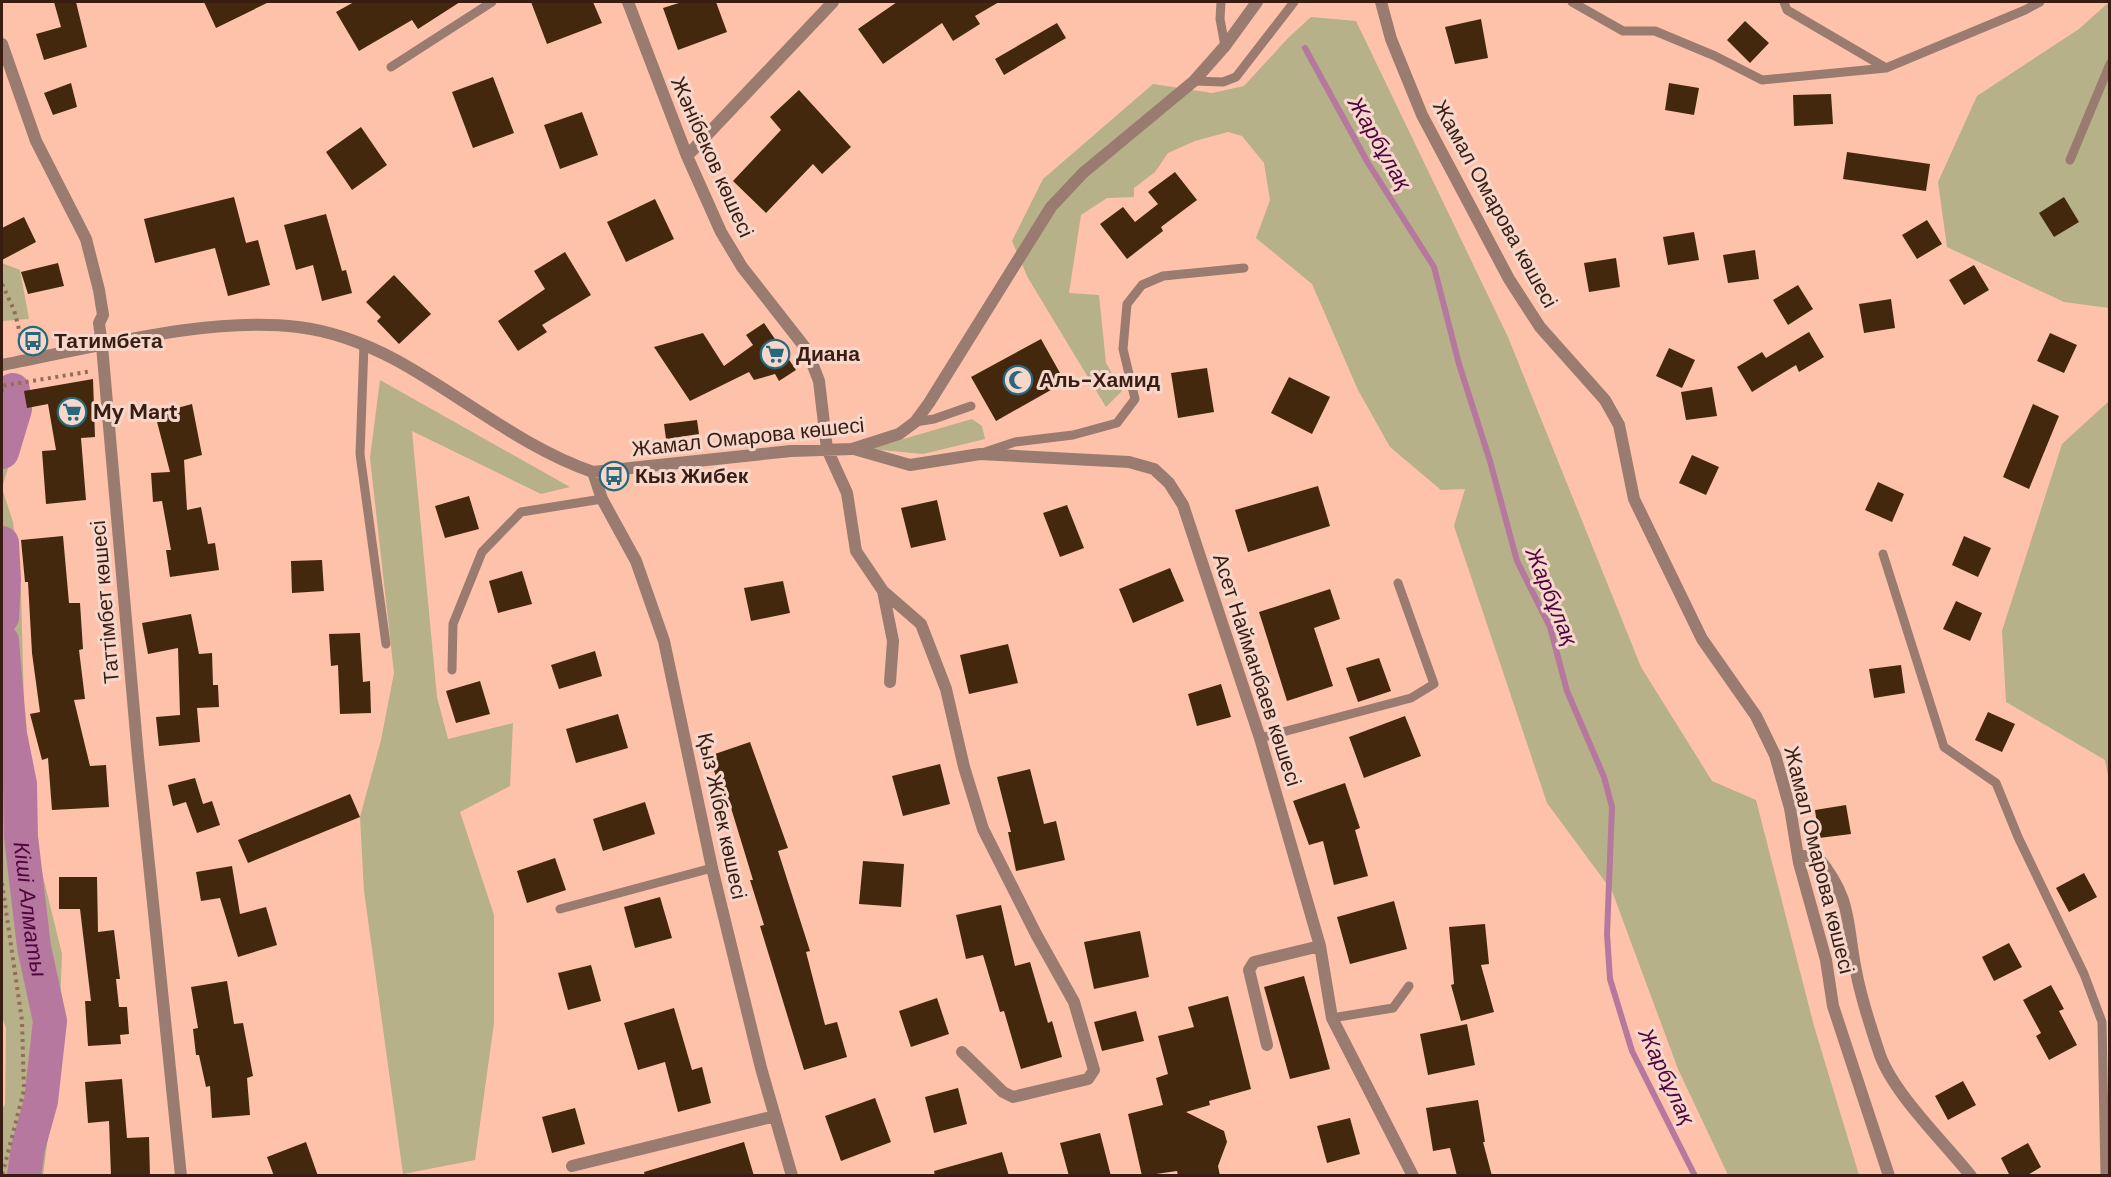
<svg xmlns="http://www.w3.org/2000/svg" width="2111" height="1177" font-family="'DM Sans',sans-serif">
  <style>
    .green { fill: #b6b188 }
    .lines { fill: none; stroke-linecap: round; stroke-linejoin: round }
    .stream { stroke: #b6789f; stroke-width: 6 }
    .river { stroke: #b6789f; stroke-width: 34 }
    .building { fill: #44280d }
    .path { stroke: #966b5a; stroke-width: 4; stroke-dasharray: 3 4.5; stroke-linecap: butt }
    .service { stroke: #9a7b6f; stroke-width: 9 }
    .minor { stroke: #9a7b6f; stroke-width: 12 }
    .tertiary { stroke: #9a7b6f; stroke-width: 12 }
    .labels { text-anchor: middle; stroke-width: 6; stroke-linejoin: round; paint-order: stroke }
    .street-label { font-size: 21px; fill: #391d12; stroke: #f6d7cb }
    .poi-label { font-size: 21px; font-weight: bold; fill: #391d12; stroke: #f6d7cb; text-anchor: start }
    .water-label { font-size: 22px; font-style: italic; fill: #51033e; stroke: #f6d7cb }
  </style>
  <rect width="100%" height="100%" fill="#fec2ab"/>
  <path class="green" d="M2109,2V308L2064,302L1947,247L1938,182L1977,96L2079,29Z
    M1311,17L1356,21L1508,337L1641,667L1712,781L1756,800L1814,1026L1859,1175H1728L1678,1069L1612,891L1547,803L1454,526L1465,489L1441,490L1390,447L1358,390L1312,284L1256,238L1270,200L1264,163L1242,136L1228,132L1195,141L1168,153L1155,172L1134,188V197L1107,198L1081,215L1069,293L1099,295L1106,363L1122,391L1106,407L1028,278L1012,241L1043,179L1153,84L1212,93L1244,86L1289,37Z
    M2,263L20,270L29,319L2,321Z
    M380,380L570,487L541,494L412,431L437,697L448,739L513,723L510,786L460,812L494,915V1023L475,1160L403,1174L364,891L360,817L381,740L394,673L370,458Z
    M2109,401V781L2105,760L2006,702L2002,631L2062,444Z
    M972,419L982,426L985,439L923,454L869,449Z
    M15,445L2,488L13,522L21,591L24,704L38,856L62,954L58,1058L43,1176L2,1175V1110L5,1104L6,1028L2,1017V446Z"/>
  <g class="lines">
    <path class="stream" d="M1305,48L1368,163L1434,267L1459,364L1490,461L1517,561L1550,627L1567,691L1604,777L1612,807L1607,934L1610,979L1632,1051L1695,1176"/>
    <g class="river">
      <path d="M2,452L15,409L13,390"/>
      <path d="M2,543L4,579L2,617"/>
      <path id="s1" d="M2,641L10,734L20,784L21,837L34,947L50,1021L41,1101L28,1148L24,1176"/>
    </g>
  </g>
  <path class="building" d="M54,2H76L87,47L44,60L36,34L61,27Z
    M204,2H269L216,28Z
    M354,2H460L418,29L412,20L359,51L336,12Z
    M531,2H593L602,23L547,44Z
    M682,2H716L727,32L678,50L663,8Z
    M897,2H999L975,16L980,24L953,41L942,23L883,64L858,29Z
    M1481,19L1488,58L1455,64L1445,27Z
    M1745,21L1769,43L1750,63L1727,40Z
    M1057,23L1066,38L1004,75L995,59Z
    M493,77L514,133L473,148L452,92Z
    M71,83L77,107L53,115L44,93Z
    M1669,83L1699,88L1694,115L1665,110Z
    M799,90L851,147L822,174L813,164L766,213L733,181L781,130L770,117Z
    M1831,94L1833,124L1794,126L1793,95Z
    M582,112L598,155L560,169L544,125Z
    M361,127L387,165L352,190L326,152Z
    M1847,152L1930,164L1926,191L1843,179Z
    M1175,172L1197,200L1161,227L1163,231L1127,259L1100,224L1123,207L1135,222L1158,204L1148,192Z
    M234,197L246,243L258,240L270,285L228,296L215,248L155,263L144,219Z
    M2064,197L2079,222L2054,237L2039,213Z
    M655,199L674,239L626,262L607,222Z
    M326,214L342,271L346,270L352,293L322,301L313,265L296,270L284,225Z
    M24,217L36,242L2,260V228Z
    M1927,220L1942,244L1917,259L1902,235Z
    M1694,232L1699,260L1668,265L1663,237Z
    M1755,250L1759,279L1728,283L1723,255Z
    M565,252L591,295L542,325L547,332L518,351L498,321L545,289L534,271Z
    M1616,258L1620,287L1589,292L1584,263Z
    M58,263L64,286L28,294L21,272Z
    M1974,265L1989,290L1964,305L1949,280Z
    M394,275L431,314L399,344L377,321L381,317L366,302Z
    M1798,285L1813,309L1788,325L1773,300Z
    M1891,299L1895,328L1864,333L1859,304Z
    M764,323L796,370L779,381L775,374L754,380L749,372L690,401L654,347L703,333L724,366L753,345L746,335Z
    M1809,332L1824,357L1799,372L1796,365L1752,392L1737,367L1762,352L1766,358Z
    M2050,333L2077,345L2064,373L2037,361Z
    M1041,339L1065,382L996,421L971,377Z
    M1669,348L1695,360L1682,388L1656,376Z
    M1207,368L1214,412L1178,418L1171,373Z
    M1289,377L1330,397L1312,434L1271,413Z
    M93,379L95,437L81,438L86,500L46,504L42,451L56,450L48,404L27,408L24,391Z
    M1712,387L1717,416L1686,420L1681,392Z
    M192,404L202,455L184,460L187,510L201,507L208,544L215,543L219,570L170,577L166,550H171L162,501L153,502L151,473L170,472L155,414Z
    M2033,404L2059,416L2029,489L2003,477Z
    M697,420L699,434L666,439L664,424Z
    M1692,455L1719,467L1706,495L1679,483Z
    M1878,482L1904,494L1892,522L1865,510Z
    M1318,486L1330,526L1248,552L1235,510Z
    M469,496L479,529L445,538L435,506Z
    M937,500L946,540L911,548L901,508Z
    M1067,505L1084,548L1060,557L1043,513Z
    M63,536L69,603H80L83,649L79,650L85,699L74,700L90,766L106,765L109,807L52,810L48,758L42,760L30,714L40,712L32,653L28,582H25L21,540Z
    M1964,536L1991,548L1978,577L1952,565Z
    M322,560L324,591L292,593L291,561Z
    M1170,568L1184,601L1133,623L1119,589Z
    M522,571L532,604L498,613L489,581Z
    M783,581L790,613L751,621L744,588Z
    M1330,589L1340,619L1314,628L1333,686L1287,701L1259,612Z
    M1956,601L1982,613L1970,641L1943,629Z
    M191,614L199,654L212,653L213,685H218L219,707L197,708L200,742L159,746L156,717L180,715L178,648L148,654L142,623Z
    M360,633L363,682L370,681L371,713L340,714L338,665L331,666L329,634Z
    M1008,644L1018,683L969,694L960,655Z
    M595,651L602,676L559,689L551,665Z
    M1379,658L1391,691L1358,702L1346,668Z
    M1901,665L1905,693L1874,698L1869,669Z
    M480,681L490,714L456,723L446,691Z
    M1221,684L1231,717L1197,726L1188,694Z
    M1988,712L2015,724L2002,752L1975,740Z
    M618,714L628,748L576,763L566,729Z
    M1405,716L1421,756L1364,778L1349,737Z
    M750,742L788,848L778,851L810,951L806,952L825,1025L837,1022L847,1057L804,1070L760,926L764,925L750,880H753L728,798L724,800L709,756Z
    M940,764L950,804L903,816L892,776Z
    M1030,769L1044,824L1056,821L1065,860L1016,871L1008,832H1011L997,777Z
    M195,778L203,804L212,801L220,825L197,833L186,802L173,806L168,785Z
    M1345,783L1360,828L1355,830L1368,876L1334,885L1323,841L1309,845L1293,801Z
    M350,794L360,817L248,863L238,840Z
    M645,802L655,834L603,851L593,819Z
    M1846,805L1851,834L1819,838L1815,810Z
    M555,858L566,890L527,903L517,871Z
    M863,861L904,864L901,907L859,904Z
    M232,866L240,914L266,907L277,945L238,957L220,898L201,901L196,872Z
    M2084,873L2097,897L2069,912L2056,888Z
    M59,877H97L98,932L114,930L120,979H116L119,1007H127L129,1034L120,1035L121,1044L88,1046L85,1001H91L80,909H59Z
    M660,897L672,938L635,948L624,907Z
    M1394,901L1407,949L1350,964L1337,917Z
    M1001,905L1015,966L1030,962L1048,1023L1052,1021L1062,1057L1021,1069L1004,1011L1000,1012L983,955L966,959L956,915Z
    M1485,924L1489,964L1481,965L1494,1012L1461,1021L1451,985L1454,984L1449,927Z
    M1140,931L1149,977L1094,989L1084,942Z
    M2009,943L2022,967L1994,981L1982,957Z
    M591,965L601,1001L568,1010L558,973Z
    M1304,976L1330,1069L1290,1079L1264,987Z
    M227,981L234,1024L243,1023L253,1076L247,1078L250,1115L212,1118L210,1086L206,1087L199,1055H196L193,1029L198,1028L191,987Z
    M2051,985L2064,1009L2059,1011L2077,1045L2049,1060L2036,1036L2041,1033L2023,1000Z
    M1228,996L1251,1089L1209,1101L1210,1105L1186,1112L1224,1131L1227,1142L1218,1166L1220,1176H1178L1177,1171L1142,1176L1128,1114L1163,1105L1156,1078L1168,1074L1158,1036L1194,1027L1188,1007Z
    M937,998L949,1034L911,1047L899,1011Z
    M674,1008L692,1070L702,1067L711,1103L678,1112L665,1062L638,1070L624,1023Z
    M1136,1011L1144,1041L1102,1051L1094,1022Z
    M1467,1024L1475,1065L1428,1075L1420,1034Z
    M122,1079L127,1138L149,1137L150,1176H111L109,1121L88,1123L85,1082Z
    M1963,1081L1976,1105L1948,1120L1935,1096Z
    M958,1088L967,1124L934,1133L925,1097Z
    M875,1098L891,1142L841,1161L825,1116Z
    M1478,1100L1485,1142H1483L1492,1176H1457L1450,1148L1433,1151L1426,1108Z
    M575,1108L585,1144L552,1153L542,1117Z
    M1350,1118L1360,1154L1327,1163L1317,1126Z
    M1100,1133L1111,1176H1069L1060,1143Z
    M306,1142L318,1176H274L267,1157Z
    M744,1142L754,1176H645L644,1172Z
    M2028,1143L2041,1167L2026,1176H2010L2001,1158Z
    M1002,1152L1009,1176H935L934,1171Z"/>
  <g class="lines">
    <path class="path" d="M2,284L14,310L21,337
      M2,392V386L92,371
      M2,883L22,1021L24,1090L2,1176"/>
    <path class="service" d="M1221,2L1220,19L1225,46
      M1572,2L1623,31H1655L1715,56L1762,80L1886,68L2025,10L2040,2
      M1784,2L1787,10L1886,68
      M391,67L492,2
      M1194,81L1223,82L1236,77L1294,2
      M2070,160L2110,64
      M364,345L360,454L386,644
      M915,422L934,419L971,406
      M985,452L1015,442L1073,435L1117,423L1135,399L1123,349L1127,304L1142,285L1163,276L1244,268
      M1883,554L1944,747L1996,783L2018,837L2084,974L2102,1022L2105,1176
      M452,670L453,624L482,552L521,512L602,499
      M1260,738L1411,698L1434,684L1398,583
      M560,909L712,868
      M1332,1018L1393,1008L1409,986"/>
    <path class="minor" d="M628,2L687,156L721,232L742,267L807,350L819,381L827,449L847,493L856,551L883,591L893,641L890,682
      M1381,2L1391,39L1422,115L1509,279L1540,327L1605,400L1619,425L1634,499L1702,639L1756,716L1775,755L1790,808L1799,863L1826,960L1833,1006L1889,1176
      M687,156L833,2
      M102,346L138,757L181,1176
      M854,449L910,465L980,454L1129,462L1154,469L1169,483L1183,505L1260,738L1320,946L1332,1018L1413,1176
      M883,591L921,624L946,689L964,767L983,829L1036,934L1074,1002L1094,1070L1088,1079L1013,1097L1003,1092L962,1052
      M1798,856H1817C1853,900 1846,921 1856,971C1861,999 1871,1028 1880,1055C1894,1094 1944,1142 1971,1176
      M1267,1045L1249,970L1254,962L1320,946
      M572,1166L775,1116
      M792,1176L761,1068L712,868L664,641L636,561L602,499L593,472L791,451L852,449L899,434L915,422L929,403L1051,207L1083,173L1194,81L1225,46L1257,2"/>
    <path class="tertiary" d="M2,44L36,141L86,239L99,290L103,315L99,323L102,346
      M2,365C93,348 206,316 298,327C332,331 366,344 396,360C462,396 521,447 593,472"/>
  </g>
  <defs>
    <g id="bus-ring" transform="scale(1.5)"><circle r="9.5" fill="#f6d7cb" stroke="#28687c" stroke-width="1.5"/><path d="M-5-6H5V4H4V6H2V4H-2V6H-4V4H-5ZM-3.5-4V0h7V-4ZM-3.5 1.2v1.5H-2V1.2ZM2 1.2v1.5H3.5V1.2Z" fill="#28687c"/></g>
    <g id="supermarket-ring" transform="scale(1.5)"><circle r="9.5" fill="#f6d7cb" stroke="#28687c" stroke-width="1.5"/><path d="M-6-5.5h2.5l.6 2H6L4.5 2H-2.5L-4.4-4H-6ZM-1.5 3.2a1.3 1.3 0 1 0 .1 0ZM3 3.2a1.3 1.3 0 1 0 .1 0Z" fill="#28687c"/></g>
    <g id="mosque-ring" transform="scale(1.5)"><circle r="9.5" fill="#f6d7cb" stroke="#28687c" stroke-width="1.5"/><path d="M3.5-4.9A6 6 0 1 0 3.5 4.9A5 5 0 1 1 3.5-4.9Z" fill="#28687c"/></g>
  </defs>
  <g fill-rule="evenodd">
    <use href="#bus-ring" x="33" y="341"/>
    <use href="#supermarket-ring" x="775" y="354"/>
    <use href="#mosque-ring" x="1018" y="380"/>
    <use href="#supermarket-ring" x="72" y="412"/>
    <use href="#bus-ring" x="614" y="476"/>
  </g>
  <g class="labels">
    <g class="street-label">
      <text transform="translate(712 157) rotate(66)" y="7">Жәнібеков көшесі</text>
      <text transform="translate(1495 204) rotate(61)" y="7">Жамал Омарова көшесі</text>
      <text transform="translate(748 437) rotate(-6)" y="7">Жамал Омарова көшесі</text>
      <text transform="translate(105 602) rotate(-95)" y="7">Таттімбет көшесі</text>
      <text transform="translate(1257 670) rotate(72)" y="7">Асет Найманбаев көшесі</text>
      <text transform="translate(722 816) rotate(78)" y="7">Қыз Жібек көшесі</text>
      <text transform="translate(1819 860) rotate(76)" y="7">Жамал Омарова көшесі</text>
    </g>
    <g class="poi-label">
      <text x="54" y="348">Татимбета</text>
      <text x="796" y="361">Диана</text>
      <text x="1039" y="387">Аль-Хамид</text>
      <text x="93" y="419">My Mart</text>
      <text x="635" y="483">Кыз Жибек</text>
    </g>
    <g class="water-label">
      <text transform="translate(1380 143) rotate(60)" y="8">Жарбұлақ</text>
      <text transform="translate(1552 596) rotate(68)" y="8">Жарбұлақ</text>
      <text dy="8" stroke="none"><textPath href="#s1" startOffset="270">Кіші Алматы</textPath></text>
      <text transform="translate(1667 1076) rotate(65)" y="8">Жарбұлақ</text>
    </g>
  </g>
  <rect width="2111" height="1177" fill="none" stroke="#391d12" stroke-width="6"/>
</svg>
